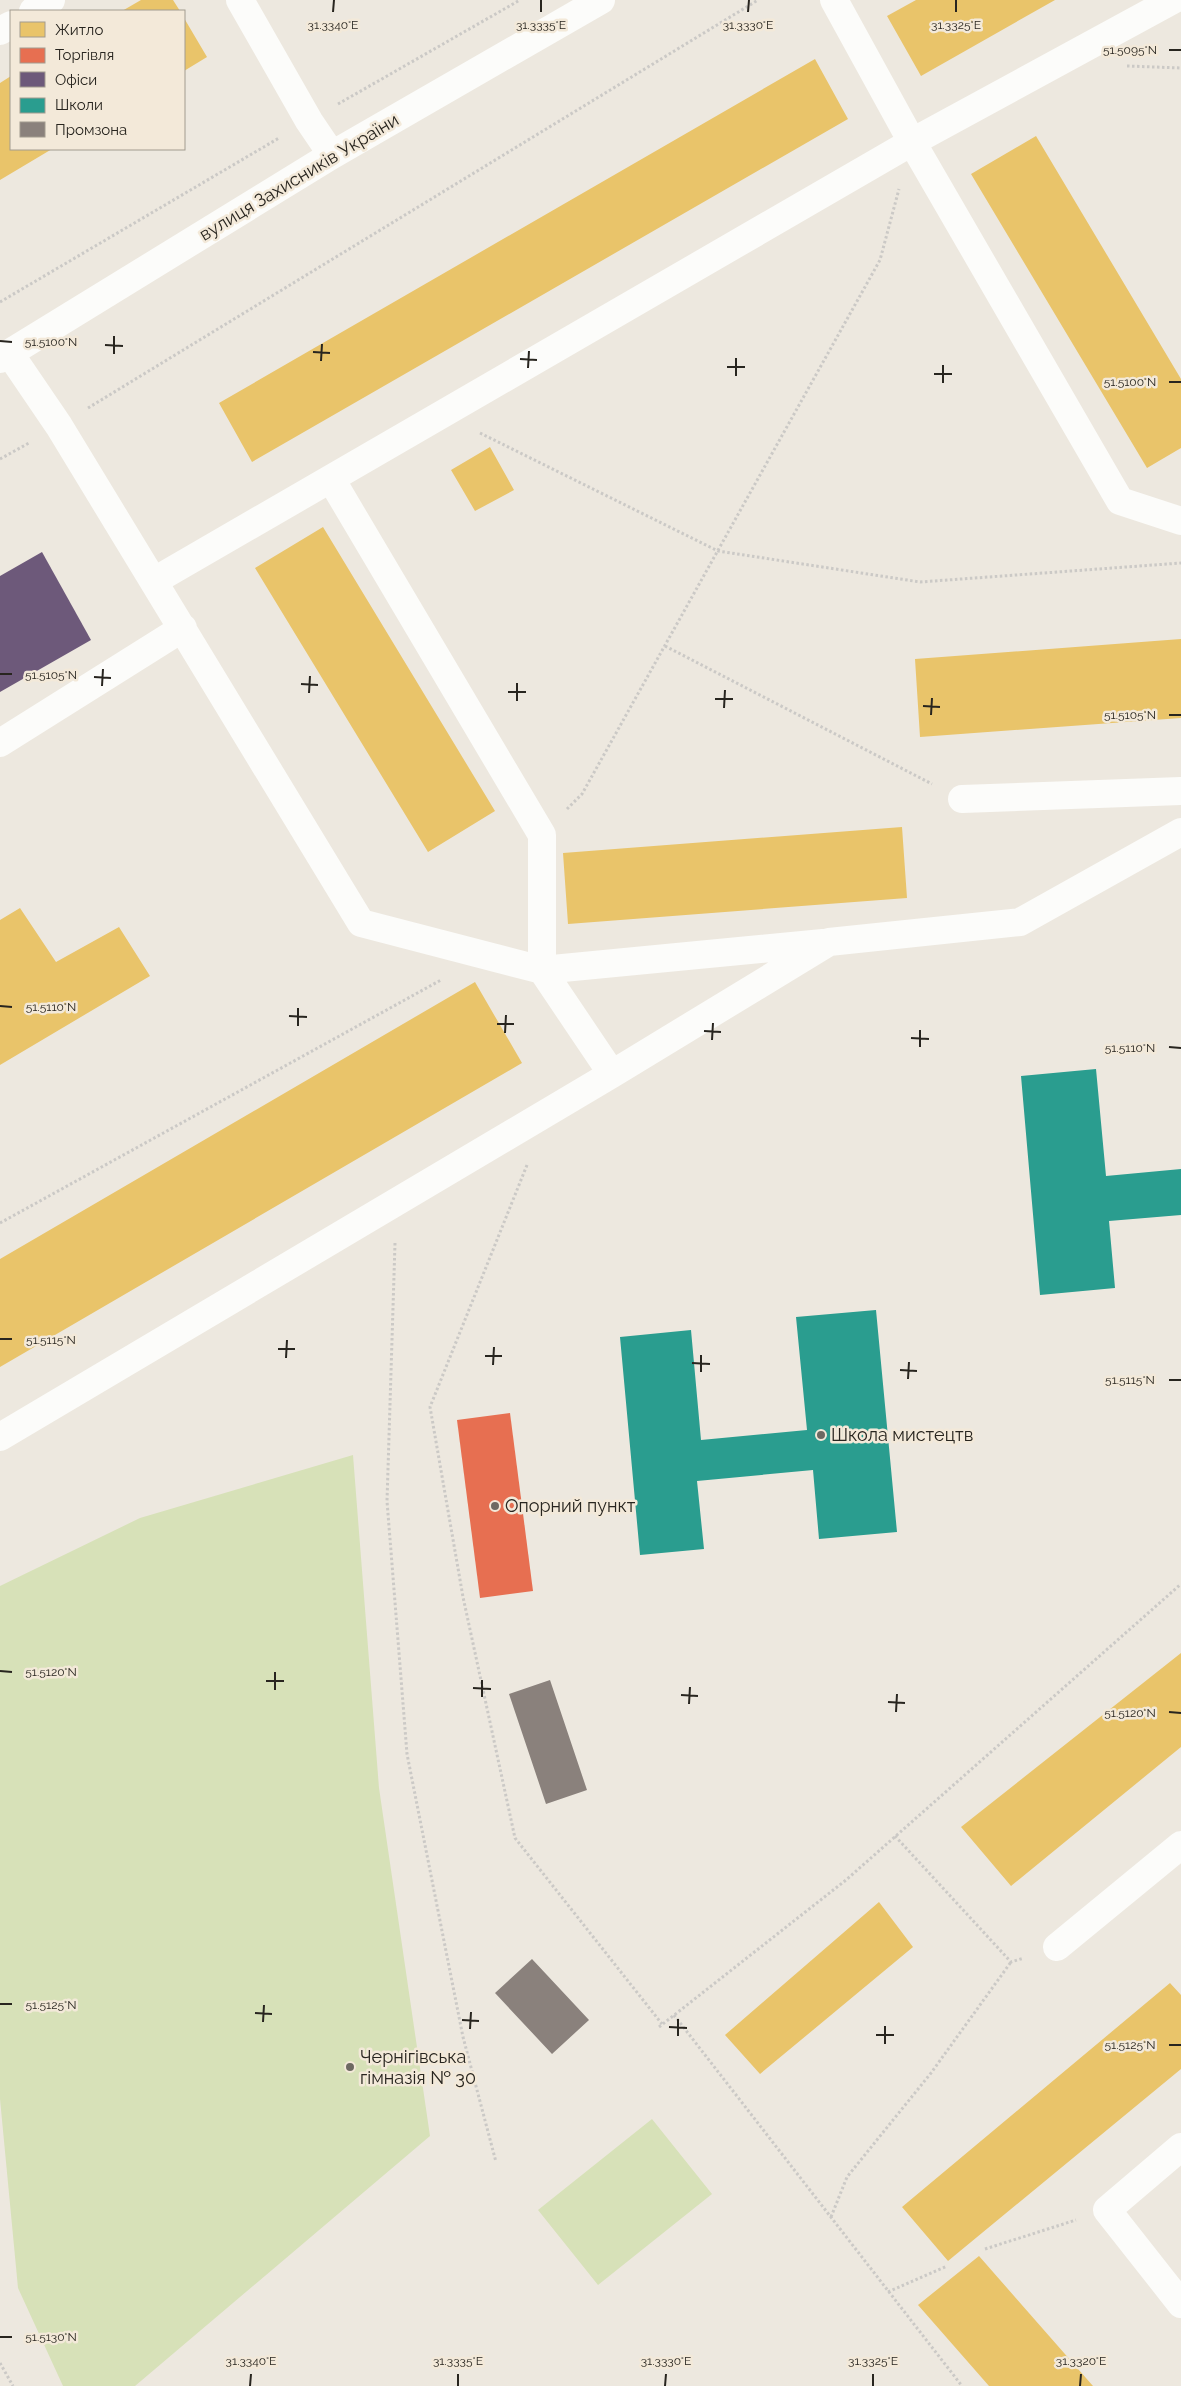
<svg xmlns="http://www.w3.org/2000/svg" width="1181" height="2386" font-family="Raleway,sans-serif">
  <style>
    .green { fill: #d7e1b8 }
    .homes { fill: #e9c46a }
    .shops { fill: #e76f51 }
    .offices { fill: #6d597a }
    .schools { fill: #2a9d8f }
    .industry { fill: #8a817c }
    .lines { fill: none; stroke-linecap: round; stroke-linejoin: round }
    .path { stroke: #cbc9c6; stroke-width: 3; stroke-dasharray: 2.5 2.5; stroke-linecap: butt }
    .minor { stroke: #fcfcfa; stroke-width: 28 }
    .ticks { fill: none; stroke: #28251f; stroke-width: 2 }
    .poi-dot { fill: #6d6962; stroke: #f3e9d9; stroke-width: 2 }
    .labels { text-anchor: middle; stroke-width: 5; stroke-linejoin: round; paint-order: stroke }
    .street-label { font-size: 18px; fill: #28251f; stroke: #f3e9d9 }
    .poi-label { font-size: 18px; fill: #28251f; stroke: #f3e9d9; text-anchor: start }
    .ticks-label { font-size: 12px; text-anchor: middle; fill: #28251f; stroke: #f3e9d9; stroke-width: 5; stroke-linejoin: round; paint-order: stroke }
  </style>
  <rect width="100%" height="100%" fill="#ede8df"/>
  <path class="green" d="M353,1455L379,1788L430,2136L135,2386H63L18,2288L0,2099V1586L140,1518Z
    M652,2119L712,2194L598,2285L538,2210Z"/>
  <path class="homes" d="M141,0H173L180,11H122Z
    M916,0H1055L921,76L887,16Z
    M184,18L207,57L184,71Z
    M815,59L848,119L252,462L219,403Z
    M11,76V149H52L0,180V83Z
    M1036,136L1181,379V448L1147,468L971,174Z
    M490,447L514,490L475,511L451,470Z
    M323,527L495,811L428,852L255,568Z
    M1181,639V718L920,737L915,659Z
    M902,827L907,898L568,924L563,853Z
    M20,908L56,962L119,927L150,976L0,1065V920Z
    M475,982L522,1063L0,1367V1259Z
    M1181,1653V1747L1011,1886L961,1827Z
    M879,1902L913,1947L760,2074L725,2035Z
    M1170,1983L1181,1995V2069L948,2261L902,2207Z
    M979,2256L1093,2386H989L918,2305Z"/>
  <path class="shops" d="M510,1413L533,1591L480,1598L457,1420Z"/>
  <path class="offices" d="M42,552L91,640L0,692V576Z"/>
  <path class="schools" d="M1096,1069L1106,1176L1181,1169V1215L1109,1221L1115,1288L1040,1295L1021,1076Z
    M876,1310L897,1532L819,1539L813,1470L697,1481L704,1549L640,1555L620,1337L691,1330L701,1440L807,1430L796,1317Z"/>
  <path class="industry" d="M550,1680L587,1790L546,1804L509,1694Z
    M532,1959L589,2020L552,2054L495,1993Z"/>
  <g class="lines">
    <path class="path" d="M1127,66L1181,68
      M338,104L520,0
      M0,302L279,138
      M88,408L758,0
      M480,433L718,551L920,582L1181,563
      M0,459L29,443
      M665,646L932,784
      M567,809L582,794L880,260L899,189
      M527,1165L430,1407L463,1597L515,1838L662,2024
      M0,1223L441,980
      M395,1243L387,1501L407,1754L463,2037L496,2162
      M895,1836L1011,1962L1024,1958
      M674,2015L962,2386
      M659,2027L846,1880L1181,1584
      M831,2217L847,2177L931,2073L1011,1962
      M985,2249L1076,2220
      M888,2292L947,2266
      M0,2363L13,2386"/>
    <path class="minor" d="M240,0L309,121L332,155
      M834,0L912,142L1120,501L1181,521
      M33,11L51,0
      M0,31L11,25
      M10,354L59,426L361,923L542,970L823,943
      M0,359L332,155L601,0
      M331,479L542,835V970L612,1074
      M154,581L912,142L1173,0
      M0,743L183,628
      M962,799L1181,791
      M0,1437L612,1074L829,942L1020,922L1181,832
      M1057,1947L1181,1845
      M1181,2147L1107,2210L1181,2304"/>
  </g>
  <path class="ticks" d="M333,12L334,0M541,12V0M748,12L749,0M956,12V0M1169,50H1181M0,341L12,342M105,345L123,346M313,352L330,353M114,354V336M520,359L537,360M321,361L322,344M727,367H745M528,368L529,351M934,374H952M736,376V358M1169,382H1181M943,383V365M0,674H12M94,677L111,678M301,684L318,685M102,686L103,669M508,692H526M309,693L310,676M715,699H733M517,701V683M923,706L940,707M724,708L725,690M931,715L932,698M1169,715H1181M0,1006L12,1007M289,1016L307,1017M497,1024H514M298,1026V1008M704,1031L721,1032M505,1033L506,1015M911,1038L929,1039M712,1040L713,1023M920,1047V1030M1169,1047L1181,1048M0,1339H12M278,1349H295M485,1356H502M286,1358L287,1340M692,1363L710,1364M493,1365L494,1347M900,1370L917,1371M701,1372V1355M908,1379L909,1362M1169,1380H1181M0,1671L12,1672M266,1681H284M473,1688L491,1689M275,1690V1672M681,1695L698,1696M482,1697V1680M888,1702L905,1703M689,1704L690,1687M896,1712L897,1694M1169,1712L1181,1713M0,2004H12M255,2013L272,2014M462,2020L479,2021M263,2022L264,2005M669,2027L687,2028M470,2029L471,2012M876,2035H894M678,2036V2019M885,2044V2026M1169,2045H1181M0,2337H12M250,2386L251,2374M458,2386V2374M665,2386L666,2374M873,2386V2374M1080,2386L1081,2374"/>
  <g class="poi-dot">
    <circle cx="821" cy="1435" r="5"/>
    <circle cx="495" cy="1506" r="5"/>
    <circle cx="350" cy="2067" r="5"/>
  </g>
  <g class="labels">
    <g class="street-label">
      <text transform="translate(299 177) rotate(-31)" y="6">вулиця Захисників України</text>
    </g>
    <g class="poi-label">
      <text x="831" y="1441">Школа мистецтв</text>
      <text x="505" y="1512">Опорний пункт</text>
      <text x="360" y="2063">Чернігівська<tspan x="360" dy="21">гімназія № 30</tspan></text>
    </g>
  </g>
  <g class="ticks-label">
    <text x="333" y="29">31.3340°E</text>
    <text x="541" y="29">31.3335°E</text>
    <text x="748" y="29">31.3330°E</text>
    <text x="956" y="29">31.3325°E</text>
    <text x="1130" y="54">51.5095°N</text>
    <text x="51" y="346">51.5100°N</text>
    <text x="1130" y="386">51.5100°N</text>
    <text x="51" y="679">51.5105°N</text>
    <text x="1130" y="719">51.5105°N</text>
    <text x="51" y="1011">51.5110°N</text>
    <text x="1130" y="1052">51.5110°N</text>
    <text x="51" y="1344">51.5115°N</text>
    <text x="1130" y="1384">51.5115°N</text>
    <text x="51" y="1676">51.5120°N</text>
    <text x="1130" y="1717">51.5120°N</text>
    <text x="51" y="2009">51.5125°N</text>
    <text x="1130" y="2049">51.5125°N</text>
    <text x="51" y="2341">51.5130°N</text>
    <text x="251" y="2365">31.3340°E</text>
    <text x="458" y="2365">31.3335°E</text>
    <text x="666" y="2365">31.3330°E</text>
    <text x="873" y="2365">31.3325°E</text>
    <text x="1081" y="2365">31.3320°E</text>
  </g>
  <rect x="10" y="10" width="175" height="140" fill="#f3e9d9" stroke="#a29b8f"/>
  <rect x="20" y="22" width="25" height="15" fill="#e9c46a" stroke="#a29b8f"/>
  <text x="55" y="35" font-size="15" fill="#28251f">Житло</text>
  <rect x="20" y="48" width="25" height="15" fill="#e76f51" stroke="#a29b8f"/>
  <text x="55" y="60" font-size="15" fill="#28251f">Торгівля</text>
  <rect x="20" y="72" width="25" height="15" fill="#6d597a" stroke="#a29b8f"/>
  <text x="55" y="85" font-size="15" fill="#28251f">Офіси</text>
  <rect x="20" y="98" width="25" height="15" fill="#2a9d8f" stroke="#a29b8f"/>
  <text x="55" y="110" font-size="15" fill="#28251f">Школи</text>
  <rect x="20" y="122" width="25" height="15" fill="#8a817c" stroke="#a29b8f"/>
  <text x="55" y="135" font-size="15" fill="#28251f">Промзона</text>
</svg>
